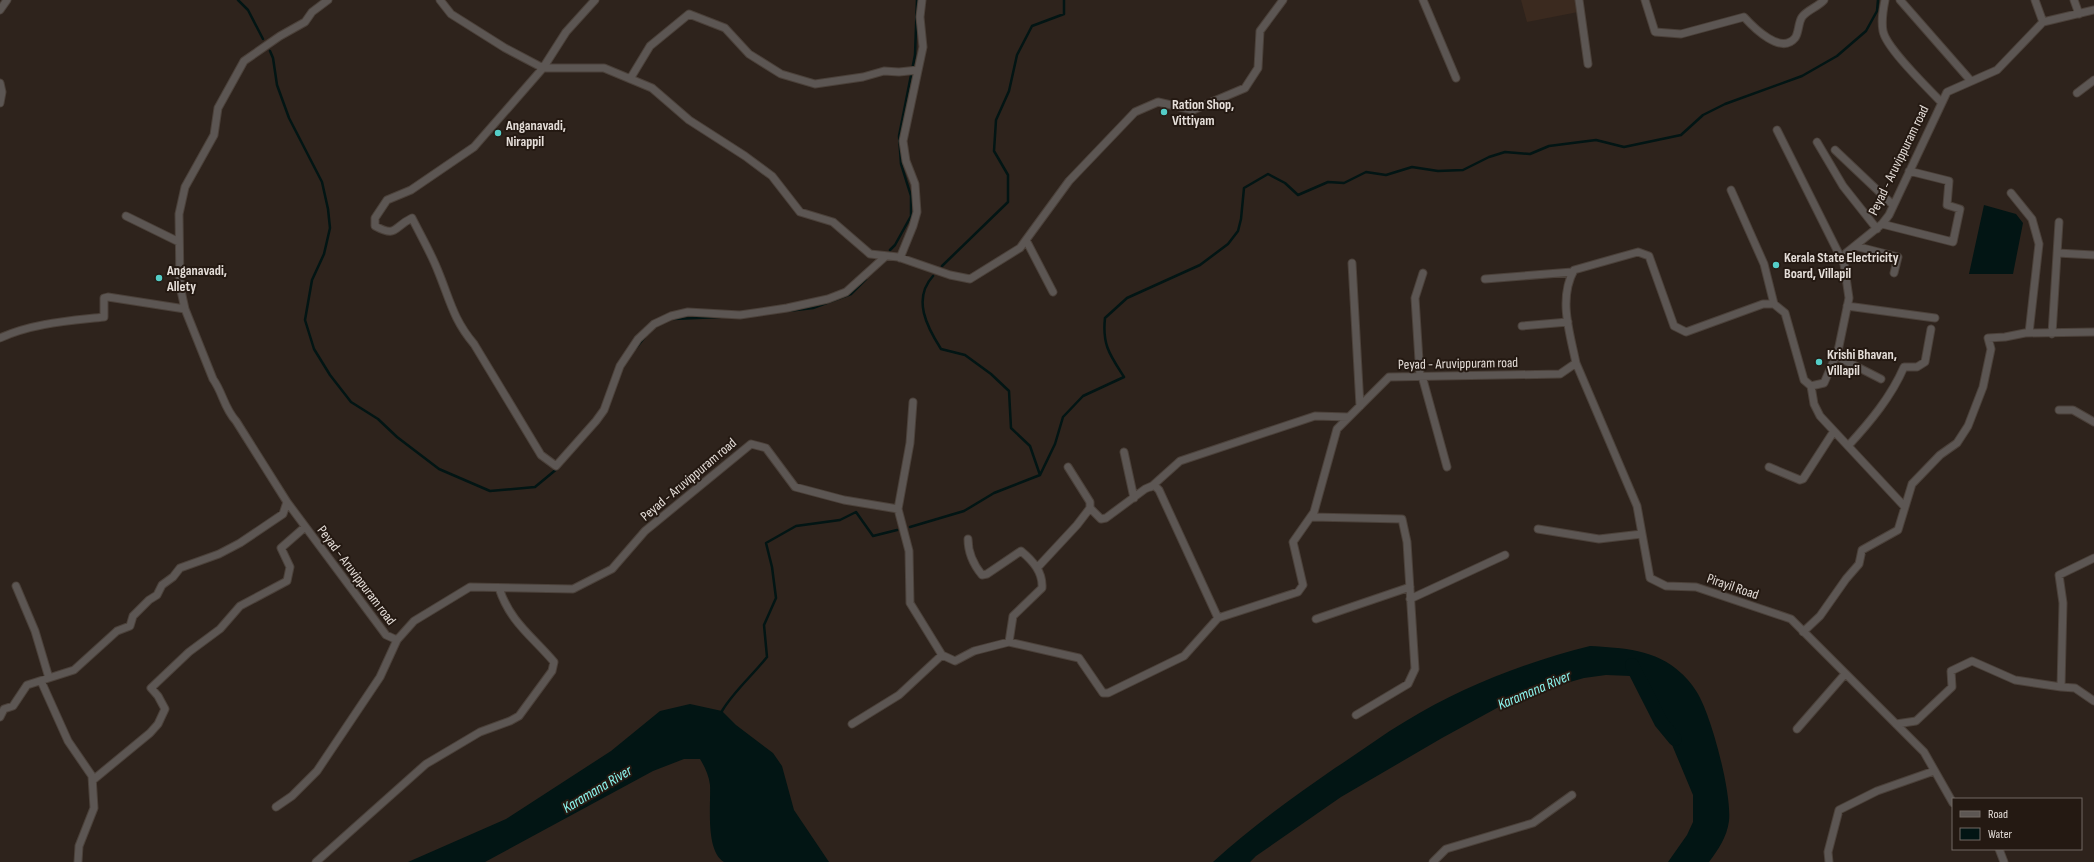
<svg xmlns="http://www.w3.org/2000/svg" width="2094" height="862" font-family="'Sofia Sans Condensed',sans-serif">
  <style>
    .built { fill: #3b2a1f }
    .water { fill: #021514 }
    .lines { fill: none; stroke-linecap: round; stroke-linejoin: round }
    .stream { stroke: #021514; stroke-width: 2.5 }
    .river { stroke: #021514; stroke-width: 14 }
    .street-casing { stroke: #4b413a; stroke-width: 9 }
    .street { stroke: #5c5653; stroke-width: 7 }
    .poi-dot { fill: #54cdc7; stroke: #241912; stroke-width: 1.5 }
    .labels { text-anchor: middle; stroke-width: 4; stroke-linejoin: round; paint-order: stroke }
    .poi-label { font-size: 14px; font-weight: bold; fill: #e5ded9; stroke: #241912; text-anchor: start }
    .street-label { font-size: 14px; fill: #e5ded9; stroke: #241912 }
    .water-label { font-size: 15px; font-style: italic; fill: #8cf5ee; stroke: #241912 }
  </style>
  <rect width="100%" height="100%" fill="#2e231c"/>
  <path class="built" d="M1521,0H1575L1578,12L1527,22Z"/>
  <path class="water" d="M1984,205L2016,214L2023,223L2013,274H1969Z
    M1590,646C1622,648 1656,649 1681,673C1687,678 1694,687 1698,694C1712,718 1732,794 1729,821C1727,837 1718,850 1709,862H1668L1687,835L1693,822V795L1647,685L1631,676L1606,675L1584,678L1517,697L1442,738L1341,797L1256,856L1250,862H1213C1251,827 1293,797 1335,768C1359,753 1382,735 1406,721C1461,687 1526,662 1590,646Z
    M690,704L722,711L736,725L773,753L782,766L794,810L829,862H724C705,851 711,804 710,785C709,776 705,767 700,759H684L653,771L485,862H408L506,819L611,751L660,711Z"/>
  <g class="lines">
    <path class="stream" d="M238,0L248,10L263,39
      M270,51L273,58L277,85L289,118L322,182L328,209L330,228L324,254L312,280L305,320L314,349L330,375L351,402L378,419L397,437L439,469L490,491L535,487L558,468
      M890,250L895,245L911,216V196L901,164L899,136L915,55L917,0
      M942,266L1008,202V175L994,151L996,120L1009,91L1017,55L1032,26L1064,14V0
      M788,311L813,308L851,294L866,279
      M673,319L720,317
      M636,348L644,338
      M1040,475L1055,444L1063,417L1083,396L1124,377C1110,355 1102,345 1105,318L1127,298L1200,265L1228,244L1238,231L1241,219L1244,188L1268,174L1285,183L1298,195L1328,182L1344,183L1366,172L1386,175L1412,167L1438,171L1463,170L1489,157L1505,152L1530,154L1549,146L1596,140L1624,147L1681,135L1703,115L1725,104L1802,76L1837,56L1866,31L1877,11L1878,0
      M910,527L964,511L994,493L1040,475L1030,446L1011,428L1009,391L991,374L965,355L941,349C927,327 912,299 933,276
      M722,711C734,691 752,676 767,657L764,625L776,598L772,567L766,543L796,526L840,520L856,512L873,536L897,530"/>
    <path class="river" d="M1632,665L1661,722L1675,739"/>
    <g class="street-casing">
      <path id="street" d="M440,0L451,14L505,48L543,68H604L652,88L689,120L745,156L772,176L800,212L833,222L870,254L898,257L950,275L970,279L1020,248L1069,181L1135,112L1158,102L1193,110L1245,88L1258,68L1260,31L1283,0
        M595,0L566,32L543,68L474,147L411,190L387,200L375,218V226C397,238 393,227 412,218C421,236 431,253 438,271C450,300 453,319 474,344L541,455L556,466L596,421L604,410L620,366L638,339L654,324L671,316L688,312L740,315L787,308L828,299L846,292L886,256
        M1423,0L1456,78
        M1579,0L1588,64
        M1645,0L1655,32L1681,34L1744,17C1754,28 1781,55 1795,38C1799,33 1798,23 1802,17C1807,10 1818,7 1824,0
        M1885,0C1883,10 1881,20 1883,31C1886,48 1928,88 1941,102
        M1900,0L1971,81
        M2035,0L2043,22
        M2074,0L2079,14
        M0,10L7,0
        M630,79L650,46L689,14L725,28L749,54L781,74L815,84L863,77L884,71L899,72L918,70
        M0,83L2,92L0,103
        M2077,93L2094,80
        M1777,130L1844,264
        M1817,142L1843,186L1877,229
        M1835,150L1893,205
        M1731,190L1764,264L1774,304
        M2011,193L2032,219L2039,244L2029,333
        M126,216L179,242
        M1882,224L1953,242L1960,209L1947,205L1949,181L1909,171
        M1026,240L1053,292
        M1855,246L1898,257L1894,273
        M2057,253L2094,255
        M900,258L913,226L917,212L915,184L906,161L903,141L923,47L920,17L922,0
        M1352,263L1360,406
        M1485,279L1572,272
        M1847,306L1935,318
        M1522,326L1568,322
        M2052,334L2059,222
        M0,338C33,323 69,321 104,317V298L108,297L185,309
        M1836,356L1881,379
        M1576,363L1637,506L1650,578L1666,586L1696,587L1791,619L1924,752L1953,803
        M1420,376L1415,298L1423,273
        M1422,376L1447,467
        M1811,386L1814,404L1820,416L1904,506
        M2059,410H2073L2094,422
        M1848,446C1870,422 1891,397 1904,367H1917L1925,362L1931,329
        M1124,452L1134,498
        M1769,467L1800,480L1803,479L1834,431
        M1151,487L1180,461L1315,416L1349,417
        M287,502L386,635L397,640L414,621L470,587L573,589L612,569L645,531L751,444L766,448L795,487L844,500L898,509L909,551L910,603L942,655L955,661L974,651L1009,642L1079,658L1103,693H1108L1184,656L1218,618L1298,592L1303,585L1293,542L1314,512L1337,429L1389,377L1560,374L1576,363C1570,333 1558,299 1574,270L1638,252L1649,256L1674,326L1686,332L1763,304H1774L1785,313L1804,380L1811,386L1824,383L1838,351L1849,298L1844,264L1846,253L1882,224L1889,215L1947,92L1997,70L2043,22L2094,10
        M1090,508L1101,519L1106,518L1145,489L1154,485L1159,490L1218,618
        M898,509L910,443L913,402
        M1311,517L1402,519L1407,542L1415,669L1408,684L1356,715
        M1538,529L1599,539L1642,534
        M968,539C968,553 973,564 982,575L987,574L1021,551C1033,561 1043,572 1042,588L1013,616L1009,642
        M2094,558L2059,575L2063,603L2061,687L2075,688L2094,701
        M1037,568L1077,525L1090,508V502L1068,467
        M16,586L35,631L49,678
        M1410,599L1505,555
        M1316,619L1410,587
        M1803,632L1820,616L1846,579L1859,564L1862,550L1898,530L1912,484L1940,455L1957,443L1968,426L1983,387L1991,349L1988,338L2005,337L2025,333L2094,332
        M41,681L68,741L92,776L94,808L79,846L78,862
        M0,717L4,709L13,706L27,685L74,670L117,631L130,626L133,616L149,600L157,595L162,585L173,577L180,568L219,554L240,543L283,514L287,502L236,421C224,408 223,393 213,379L185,309L180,286L179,214L185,187L214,135L218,108L244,61L280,36L305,22L312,12L328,0
        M852,724L899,695L942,655
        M1896,724L1916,721L1952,687L1951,671L1972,661L2015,680L2061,687
        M1797,729L1845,674
        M93,780L150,733L158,724L165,709L158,696L151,688L189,652L220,629L240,606L287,581L290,567L281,548L305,527
        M276,807L292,796L317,771L380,677L397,640
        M1999,849L2004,862
        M316,862L426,764L480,732L510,721L519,716L552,671L554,662C532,636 510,622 499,588
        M1433,862L1446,849L1533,823L1572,795
        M1829,862L1828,852L1839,810L1877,791L1934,771"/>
    </g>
    <use href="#street" class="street"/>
  </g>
  <g class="poi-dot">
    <circle cx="1164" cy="112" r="4"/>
    <circle cx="498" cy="133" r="4"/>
    <circle cx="1776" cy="265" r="4"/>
    <circle cx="159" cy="278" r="4"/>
    <circle cx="1819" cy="362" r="4"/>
  </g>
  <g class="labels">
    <g class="poi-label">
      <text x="1172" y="109">Ration Shop,<tspan x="1172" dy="16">Vittiyam</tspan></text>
      <text x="506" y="130">Anganavadi,<tspan x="506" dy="16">Nirappil</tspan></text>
      <text x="1784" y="262">Kerala State Electricity<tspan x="1784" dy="16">Board, Villapil</tspan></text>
      <text x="167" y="275">Anganavadi,<tspan x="167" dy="16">Allety</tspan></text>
      <text x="1827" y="359">Krishi Bhavan,<tspan x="1827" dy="16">Villapil</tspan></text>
    </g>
    <g class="street-label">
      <text transform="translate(1898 160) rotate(-64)" y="5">Peyad - Aruvippuram road</text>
      <text transform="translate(1458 363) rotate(-1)" y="5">Peyad - Aruvippuram road</text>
      <text transform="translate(688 479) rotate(-40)" y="5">Peyad - Aruvippuram road</text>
      <text transform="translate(357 575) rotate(53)" y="5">Peyad - Aruvippuram road</text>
      <text transform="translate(1733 586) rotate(19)" y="5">Pirayil Road</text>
    </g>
    <g class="water-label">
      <text transform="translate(1534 690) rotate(-23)" y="5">Karamana River</text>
      <text transform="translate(597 789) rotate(-31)" y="5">Karamana River</text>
    </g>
  </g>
  <rect x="1952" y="798" width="130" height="52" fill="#241912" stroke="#716862"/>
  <rect x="1960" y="811" width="20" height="6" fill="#5c5653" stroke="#716862"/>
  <text x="1988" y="818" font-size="12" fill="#e5ded9">Road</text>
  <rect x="1960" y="828" width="20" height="12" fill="#021514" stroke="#716862"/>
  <text x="1988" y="838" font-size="12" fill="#e5ded9">Water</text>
</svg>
